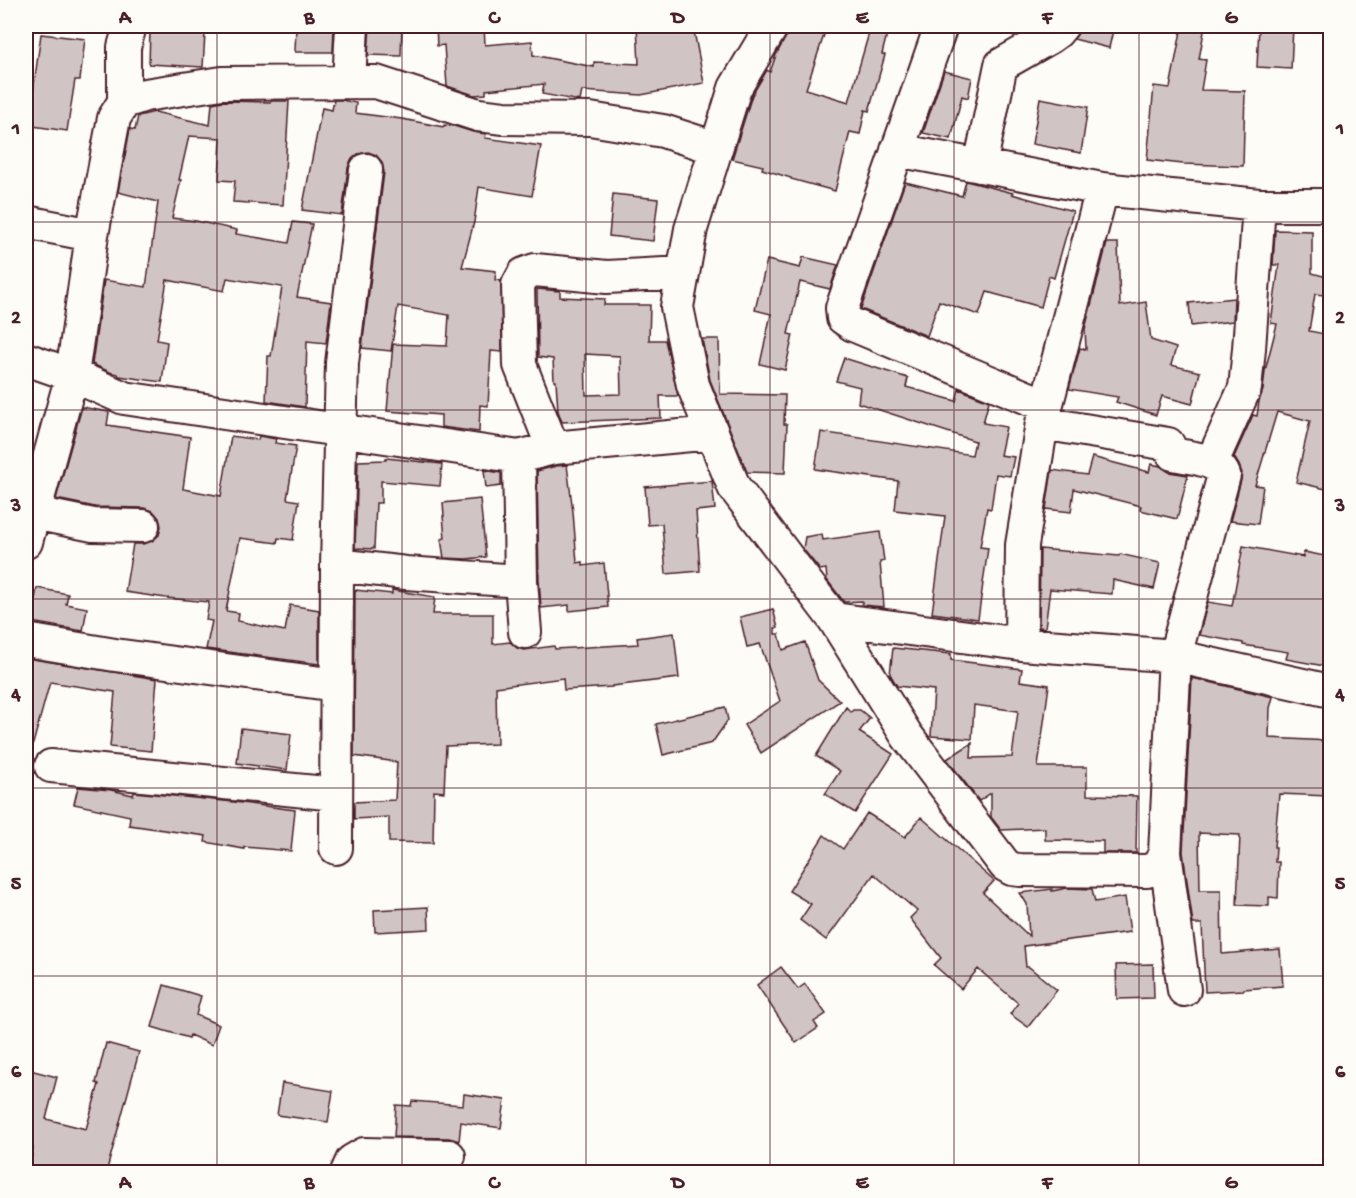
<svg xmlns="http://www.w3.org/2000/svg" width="1356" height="1198" font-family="'Gochi Hand',sans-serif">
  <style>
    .building { fill: #d0c5c4; stroke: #4a1f2b; stroke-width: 1.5; fill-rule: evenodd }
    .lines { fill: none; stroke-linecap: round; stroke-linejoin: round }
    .minor-casing { stroke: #4a1f2b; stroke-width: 36 }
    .minor { stroke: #fdfcf7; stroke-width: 32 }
    .grid { fill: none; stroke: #4a1f2b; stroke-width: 1.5; stroke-opacity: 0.55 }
    .neatline { fill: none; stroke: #4a1f2b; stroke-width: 2 }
    .grid-label { font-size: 20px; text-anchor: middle; font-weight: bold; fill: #4a1f2b }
  </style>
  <rect width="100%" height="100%" fill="#fdfcf7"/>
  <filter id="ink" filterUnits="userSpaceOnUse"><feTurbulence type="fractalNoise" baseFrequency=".0167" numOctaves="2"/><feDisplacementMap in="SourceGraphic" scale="12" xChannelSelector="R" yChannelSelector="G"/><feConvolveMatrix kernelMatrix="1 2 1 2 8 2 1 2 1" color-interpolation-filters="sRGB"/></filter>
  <g filter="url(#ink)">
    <path class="building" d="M296,26H334L333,52H295Z
      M370,26H402L401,56L368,55Z
      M436,26H484L485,45L532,41L533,55L594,67V62L639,64L637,26H693L704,83L641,95L582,91L580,101L542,94L544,84L486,90V94L474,95L447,86L444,45L437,46Z
      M790,26H827L806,89L849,102L871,26H889L882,54L885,55L869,111L865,110L860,134L850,132L835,191L791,179V178L762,169L763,166L732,159L752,95L767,70L770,72L776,55L787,35Z
      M1079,26H1114L1109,48L1074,39L1080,30Z
      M1182,26H1205L1199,59L1206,60L1201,90L1245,91L1243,166L1183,164L1147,160L1154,86L1170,88Z
      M1259,26H1293L1291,69L1257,67Z
      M150,31L205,33L203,67L149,64Z
      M41,34L85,39L80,80H75L67,131L26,125V91L33,92Z
      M944,71L972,78L968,98L962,96L951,139L923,133Z
      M1040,98L1088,107L1081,153L1032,144Z
      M334,100H342L356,103L355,113L402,119L444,127V125L454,126L473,132L486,134L485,138L541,146L532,196L479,187L474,222L462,267L496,271L495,280L501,281L502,352L491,351L488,406L480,405L479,432L441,427V415L387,411L393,344L447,346L449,315L398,306L391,351L362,348L384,172L382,162L376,155L368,152L358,154L351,160L348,168L342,215L302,210L322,108L332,110Z
      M223,101L270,102L271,101H289L283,205L233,202L235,181L219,180L221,138L189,136L179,180H181L172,218L196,221L237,230L236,234L289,243L293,222L312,224L297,297L331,302L326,343L307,341L305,407L266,401L268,356H271L282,287L227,278L224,291L167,280L157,340L167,342L162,382L119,376L118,374L112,373L92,364L104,280L146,287L158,202L118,192L130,129L135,130L138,116L155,112L210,125L212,103Z
      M966,181L1013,193L1012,194L1073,211L1054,278L1049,276L1041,307L987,292L979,315L939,301L927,336L861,309L905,182L962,196Z
      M613,194L658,199L653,241L609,236Z
      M1275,230L1312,231V273L1327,277L1324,295L1315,294L1309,331L1330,335V490L1296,482L1310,421L1277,412L1255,485L1263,486L1258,524L1230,521L1241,480L1242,473L1239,465L1234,457L1253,415L1257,416L1259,401L1263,390L1265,371L1277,324L1271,323L1279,265H1273Z
      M1107,243H1118L1120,306L1146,302L1151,340L1176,348L1171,365L1200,372L1192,404L1162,396L1156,415L1116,402L1118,397L1069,389L1080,348L1086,349L1085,329Z
      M803,257L838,265L830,289L800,282L788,334L793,335L785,370L760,364L771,314L755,310L767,260L800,268Z
      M537,289L560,291V297L605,299L604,305H650L649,340H665L678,396H660L661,418L562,422L558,411L556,381H554L553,359L538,357ZM585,354L620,356L621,394L586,395Z
      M1234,298L1233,321L1191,326L1189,303Z
      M702,339H719L720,394L785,395L784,424H787L785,473L747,472L710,380Z
      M844,358L908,378L906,387L956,401L959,389L989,401L983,423L1006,427L1000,455L1014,457L1010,476L996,474L991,509L987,508L980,547L988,548L978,619L932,613L945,516L895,510L898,481L815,469L821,432L972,455L975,441L858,403L860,387L836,381Z
      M82,407L109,412L107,425L190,437L183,489L221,496L231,436L258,440L259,436L276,439L275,443L296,446L287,499L299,501L293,540L278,538L277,543L240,538L226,611L239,613L238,621L285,631L290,605L319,610V664L206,649L212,621L206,620L209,602L166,598L125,592L133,544H143L152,541L159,535L161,526L159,518L153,511L144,508L95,507L56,499Z
      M1092,457L1149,472L1151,464L1160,466L1169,472L1188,475L1177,519L1140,510L1141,506L1074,489L1071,512L1046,509L1052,470L1087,475Z
      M386,458L442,464L440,486L381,481V503H376L374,549L355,548L358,461L386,460Z
      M567,465L573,512L577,563L583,562V566L604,563L608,607L569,611V605L541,608L539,580L537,471L556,466Z
      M484,470L501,473V486L486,488Z
      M712,481L715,509L696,511L700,571L666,574L662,524L648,525L645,487Z
      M480,499L486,557L466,559L444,558L441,539L445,538L443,516H444L443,503Z
      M880,532L884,561L880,562L884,607L862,605V601L844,602L827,580L826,569L820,570L803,549L805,537L822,534L823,540Z
      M1243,546L1303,557L1304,552L1330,557V667L1286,659L1288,652L1243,645V643L1199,635L1208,602L1232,606Z
      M1040,549L1119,556L1120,554L1160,563L1154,589L1113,580L1112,594L1050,589L1045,628L1039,627Z
      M37,588L68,594L66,604L87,608L83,631L31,622Z
      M355,590L392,594V590L435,597L433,614H493V644L510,642L517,648L524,650L554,646L555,649L638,644L637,638L674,633L679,678L612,686V687L564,690L563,678L496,687L497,744L446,746L444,792L434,791L433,843L389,842V817L354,819V802L395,800L397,762L354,756Z
      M773,609L778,628H775V634H779L783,650L805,642L818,680L840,701L761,753L744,725L780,701L760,644L747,647L740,617Z
      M893,648L951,654V660L1022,669L1020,681L1049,685L1038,767H1087V795L1137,796L1136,853H1103V841L1045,840V828L1001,830L991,817V793L979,801L947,759L972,743L971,758L1012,757L1018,711L974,705L972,739L931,736L934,690L897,686L890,674Z
      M26,658L157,679L151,751L110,747L115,692L50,682L31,751L26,750Z
      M1192,678L1273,697L1270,708L1269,738L1330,741L1329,796L1279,794L1274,847H1276L1275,862H1279L1278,898L1269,897V906L1237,905L1240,835L1199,833L1200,890H1221L1222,954L1280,949L1283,986L1244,989V990L1205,992L1202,924H1193L1183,852Z
      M725,707L728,720L712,743L663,755L656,724Z
      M846,707L851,712L853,710H860L870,718L859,732L893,754L855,813L825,794L840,771L816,756Z
      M241,728L291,734L287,770L237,763Z
      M78,787L111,790L133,795L134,792L234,802L295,810L291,851L244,847V849L205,842L206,836L129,825L130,816L74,804Z
      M867,813L905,837L921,817L994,881L983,893L1029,936L1027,904L1020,893L1052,889V891L1067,888L1092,889L1095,902L1125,897L1130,932L1024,946L1026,967H1029L1057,990L1028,1027L1010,1014L1018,1003L978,969L961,989L934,965L941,958L910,918L917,911L874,874L826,940L800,920L811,904L789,891L824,835L843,849Z
      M428,907L429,929L375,932L374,910Z
      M1153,964L1154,998L1117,999L1116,965Z
      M781,967L798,989L805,984L826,1014L814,1022L818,1028L796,1043L757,985Z
      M164,985L201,996L196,1015L219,1025L212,1045L190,1035L189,1038L152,1027Z
      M106,1043L139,1052L106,1173H29L33,1148L26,1145V1069L57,1077L46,1119L86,1129L99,1084L96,1083Z
      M282,1083L333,1091L328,1122L277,1115Z
      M464,1094L505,1100L501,1128L461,1122L459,1141L449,1138L394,1137L396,1105L411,1106L412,1101L463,1105Z"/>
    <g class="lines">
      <g class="minor-casing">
        <path id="minor" d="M772,26L735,88L691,229L677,307L693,385L734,487L834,619L907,736L1005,865L1012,869L1020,870L1147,871L1158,867L1165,853
          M941,26L842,308L843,318L853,325L1045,405
          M349,82L352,26
          M124,102L145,95L222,83L376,82L478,115L504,118L590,119L663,131L716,148
          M897,150L1102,189L1259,205H1330
          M980,166L1001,65L1050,37L1057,32L1062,26
          M26,222L92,235
          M26,359L72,375L124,398L519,457L553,448L712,433
          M1042,423L1168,444L1173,454C1190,458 1217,458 1224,475L1175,656L1165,853L1184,990
          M553,448L520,365L518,285L524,274L535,270L607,277L683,273
          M519,457L521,581L525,632
          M1212,462L1245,388L1249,349L1259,205
          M34,513L93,525L143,526
          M26,542L72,375L92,235L114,118L124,102V47L130,26
          M337,565L406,573L521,581
          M834,619L1021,644L1175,656L1330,691
          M26,640L115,655L336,685
          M1021,644L1022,545L1042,423L1102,189
          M51,766L336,794
          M336,848L337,565L342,363L366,170
          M347,1172L352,1161L364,1154L449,1156"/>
      </g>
      <use href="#minor" class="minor"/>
    </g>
  </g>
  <path class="grid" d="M217,26V1172M402,26V1172M586,26V1172M770,26V1172M954,26V1172M1139,26V1172M26,222H1330M26,410H1330M26,599H1330M26,788H1330M26,976H1330"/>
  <rect width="1356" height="1198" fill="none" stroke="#fdfcf7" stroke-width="66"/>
  <rect x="33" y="33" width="1290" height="1132" class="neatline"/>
  <g class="grid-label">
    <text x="125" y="23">A</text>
    <text x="309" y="23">B</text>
    <text x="494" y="23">C</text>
    <text x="678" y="23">D</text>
    <text x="862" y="23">E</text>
    <text x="1047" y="23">F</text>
    <text x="1231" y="23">G</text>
    <text x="16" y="134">1</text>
    <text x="1340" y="134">1</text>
    <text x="16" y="323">2</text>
    <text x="1340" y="323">2</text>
    <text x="16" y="511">3</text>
    <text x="1340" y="511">3</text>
    <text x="16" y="700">4</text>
    <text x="1340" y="700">4</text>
    <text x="16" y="889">5</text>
    <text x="1340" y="889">5</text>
    <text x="16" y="1077">6</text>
    <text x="1340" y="1077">6</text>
    <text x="125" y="1188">A</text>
    <text x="309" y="1188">B</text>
    <text x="494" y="1188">C</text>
    <text x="678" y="1188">D</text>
    <text x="862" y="1188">E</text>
    <text x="1047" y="1188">F</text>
    <text x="1231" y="1188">G</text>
  </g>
</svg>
